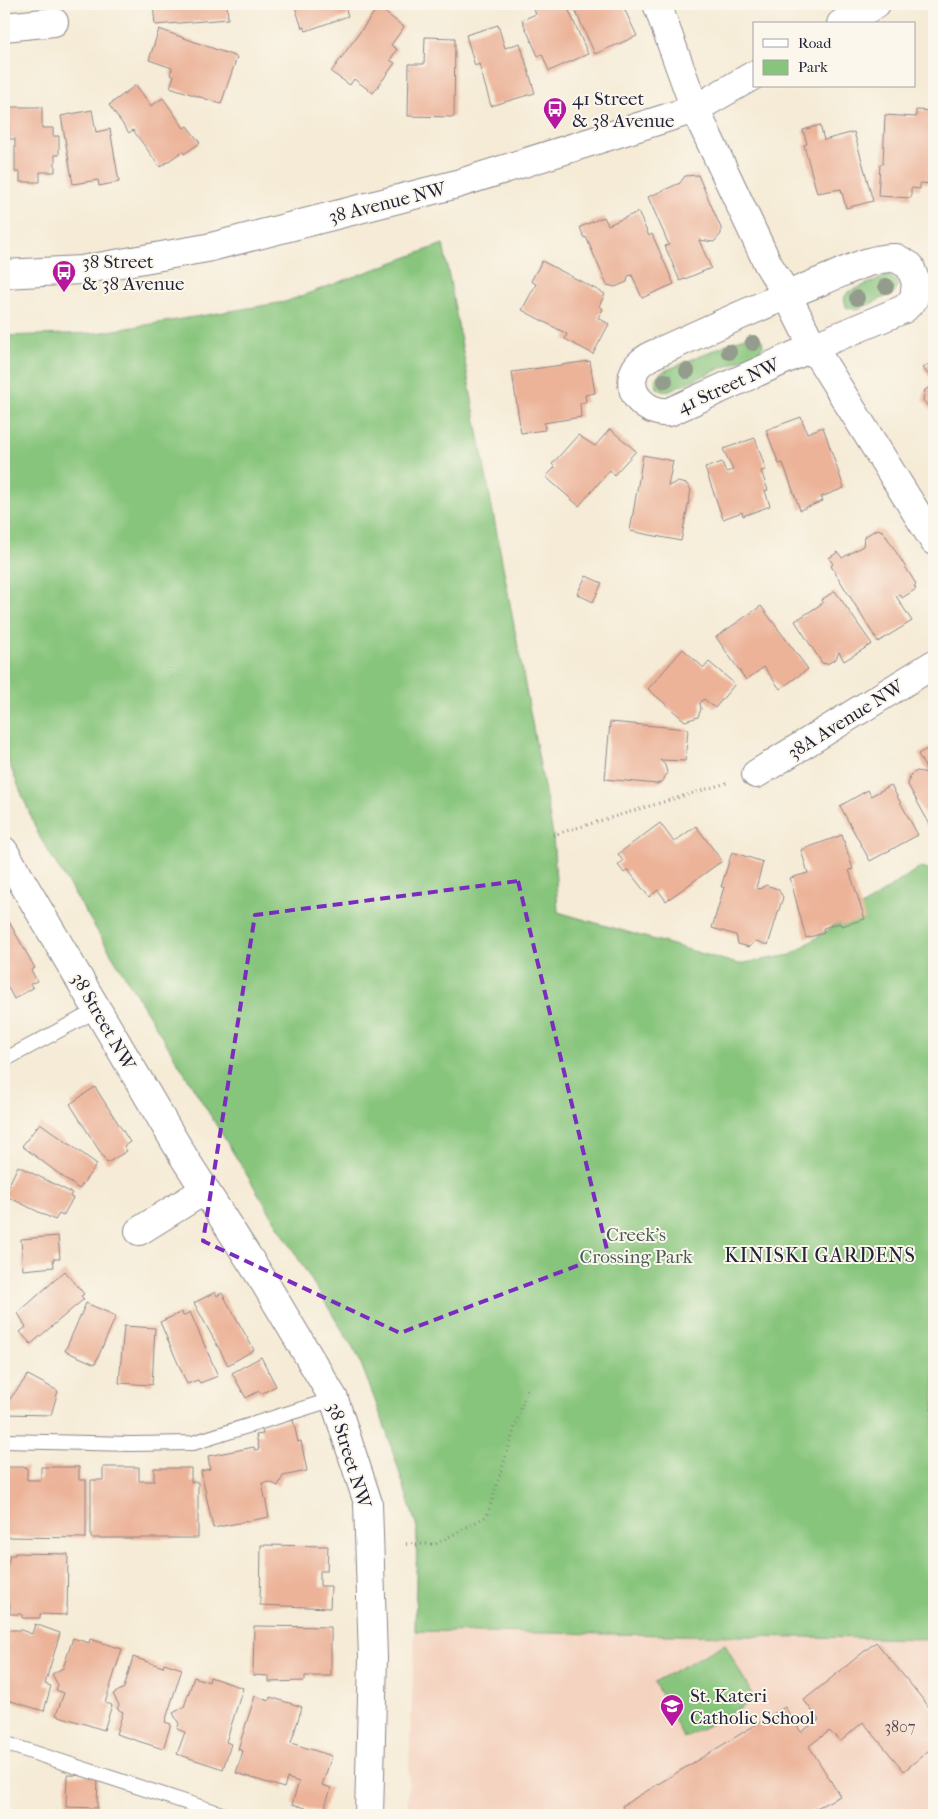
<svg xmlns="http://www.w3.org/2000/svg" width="938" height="1819" font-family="'IM FELL French Canon',serif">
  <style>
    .built { fill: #f4d3c0 }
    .green { fill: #87c57c; stroke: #54745c }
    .building { fill: #ecb399 }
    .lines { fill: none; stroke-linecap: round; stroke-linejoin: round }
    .service-casing { stroke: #8c8688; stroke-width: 16 }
    .minor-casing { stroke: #8c8688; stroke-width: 30 }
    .tertiary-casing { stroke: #8c8688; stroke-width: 30 }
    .path { stroke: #8c8688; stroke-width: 3; stroke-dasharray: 1 4; stroke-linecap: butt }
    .service { stroke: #fff; stroke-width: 14 }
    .minor { stroke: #fff; stroke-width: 28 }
    .tertiary { stroke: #fff; stroke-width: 28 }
    .tree { fill: #949c8d }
    .marked { fill: none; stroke: #7b2cbf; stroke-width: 4; stroke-dasharray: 10 6; stroke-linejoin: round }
    .labels { text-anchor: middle; stroke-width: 4; stroke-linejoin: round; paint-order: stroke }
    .number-label { font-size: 16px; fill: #544652 }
    .poi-label { font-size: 19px; fill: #22223b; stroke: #fbf7ec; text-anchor: start }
    .street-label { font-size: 19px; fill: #22223b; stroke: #fbf7ec }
    .park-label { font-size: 19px; fill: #455b52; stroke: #fbf7ec }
    .neighbourhood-label { font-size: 20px; letter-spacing: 1px; fill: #22223b; stroke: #fbf7ec }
  </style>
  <rect width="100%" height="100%" fill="#fbf7ec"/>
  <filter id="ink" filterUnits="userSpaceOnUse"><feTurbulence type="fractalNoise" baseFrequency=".02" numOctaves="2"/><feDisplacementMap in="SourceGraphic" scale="10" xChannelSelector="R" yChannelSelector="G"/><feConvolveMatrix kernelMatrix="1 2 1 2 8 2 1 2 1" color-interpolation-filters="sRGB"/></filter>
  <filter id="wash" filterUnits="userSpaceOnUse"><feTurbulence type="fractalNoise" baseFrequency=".0096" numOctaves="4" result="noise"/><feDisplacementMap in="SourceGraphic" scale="20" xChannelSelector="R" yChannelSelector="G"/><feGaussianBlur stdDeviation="1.12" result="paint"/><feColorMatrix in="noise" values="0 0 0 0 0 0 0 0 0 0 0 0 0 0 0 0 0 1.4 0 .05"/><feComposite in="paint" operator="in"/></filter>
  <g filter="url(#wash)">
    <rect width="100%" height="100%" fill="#f5ebd6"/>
    <path class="built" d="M415,1631L934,1639V1815H407Z"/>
    <path class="green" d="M443,244L553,835L558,912L738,964L791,955L920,867L934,872V1639L415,1631L417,1528L384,1424L358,1356L39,836L4,751V336L97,333L285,302Z
      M889,275L898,283L894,293L857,310L846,307L844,298L848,292Z
      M753,333L762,340L763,346L758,353L667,391H662L657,388L655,379L660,373Z
      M725,1644L755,1700L684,1738L654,1682Z"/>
    <g id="blocks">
      <path class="building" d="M153,4H227L228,19L155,25Z
        M294,4H344L348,16L306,31L304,27L302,28Z
        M531,4H566L588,54L549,71L542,54L538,56L522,20L536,14Z
        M572,4H622L637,36L595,54Z
        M378,7L404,27L391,45L397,49L390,60L395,63L373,93L354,79L350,85L331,72Z
        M498,25L505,48L520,43L535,93L491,106L479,64L475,66L466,35Z
        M159,29L237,57L221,104L170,87L174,76L170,75L172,68L149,60Z
        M425,37L455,38L454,117L408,116L409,64H424Z
        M136,85L151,106L163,98L184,128L187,126L200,143L184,154L183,151L160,167L133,130L129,133L109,105Z
        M9,107H42V128H53V136H59V155H55V172H40V182H20V172H15V139H9Z
        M92,110L96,132L110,129L119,182L99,186L98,180L73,184L61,116Z
        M916,110L934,111V184L920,183V189L911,188V198L878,196L880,164H883L885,115L916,117Z
        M820,125L824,140L854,132L873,201L846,208L841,189L817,193L804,145L807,144L803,130Z
        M698,175L721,228V234L714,242L699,240L711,268L680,281L665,246L669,245L648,197L680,183L685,176Z
        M638,212L649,236L652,234L674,284L642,298L632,275L628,276L627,282L615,287L607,285L586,237L584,238L580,227L604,217L608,225Z
        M542,261L605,294L599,306L603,309L598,318L609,324L593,354L565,339L567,334L522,310L536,284L531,281Z
        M934,360V382L923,368Z
        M590,361L595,393L585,395L586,402L580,403L581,417L544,423L545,430L521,433L512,372Z
        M934,384V414L923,400L925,390Z
        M801,417L807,433L823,427L844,488L821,497L823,501L800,510L783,463L779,464L766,430Z
        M610,429L636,451L614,475L610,470L579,506L546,477L555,467L552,464L578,435L595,446Z
        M755,438L766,470L761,471L768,490L765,491L770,506L743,516L742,512L723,519L705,468L722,462L726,472L733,470L723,449Z
        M643,455L673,461L668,486L677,482L687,484L691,490L681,541L630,531Z
        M877,529L883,531L916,584L914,586L916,589L902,598L900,594L896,596L912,621L878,642L831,566L833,564L829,558L838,552L842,558L863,546L864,537Z
        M586,576L602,583L593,602L577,594Z
        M835,591L872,644L844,661L839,652L836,659L827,664L822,663L795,621L823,603L821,600Z
        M761,606L808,669L780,689L764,667L746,680L716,637Z
        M683,649L704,668L709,662L735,684L715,708L704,699L700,703L701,709L698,717L685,721L648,689Z
        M610,722L688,729L685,761L660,760L665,765L667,773L663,781L657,784L605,779Z
        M934,745V832L908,785L910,775L917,771L928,773L918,754Z
        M891,785L918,835L870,861L840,806L868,790L871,796Z
        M660,823L674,842L696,826L722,861L666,901L658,890L649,897L628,870L624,873L618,865L623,861L618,854Z
        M842,835L853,869L849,870L865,919L841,926L840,923L823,928L824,933L806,938L790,878L808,873L801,850Z
        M732,852L763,862L756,888L760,889L766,885L778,889L783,897L768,945L756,941L749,947L738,944L736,935L712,928L724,887H721Z
        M8,920L35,968L31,970L37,981L30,984L33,988L14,999L4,980V923Z
        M95,1087L130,1142L124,1146L127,1151L107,1163L70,1104Z
        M40,1123L97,1164L79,1189L22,1146Z
        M18,1166L72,1193L70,1197L73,1198L63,1216L59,1214L55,1220L4,1195Z
        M58,1236L60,1259H53L54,1267L23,1270L21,1239Z
        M65,1271L84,1294L81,1296L84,1299L31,1344L20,1332L26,1327L18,1313Z
        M215,1292L217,1296L222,1293L254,1350L228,1365L194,1303Z
        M86,1303L116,1316L95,1364L65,1351Z
        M182,1312L183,1316L190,1312L218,1376L200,1383L198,1380L187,1384L160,1322Z
        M124,1326L155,1328L152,1385L119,1383Z
        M261,1357L276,1386L261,1394L259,1391L246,1398L232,1373Z
        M28,1375L58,1391L51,1415L4,1414V1407Z
        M293,1420L298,1442L301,1441L307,1471L283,1476L278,1486L270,1482L262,1483L269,1517L213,1528L201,1471L210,1469L208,1456L254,1447L255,1450L259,1449L256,1435L263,1434L261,1426Z
        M4,1467H27V1480H41V1467H79V1480H86V1538L4,1537Z
        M103,1467H139V1481H154V1468H191V1482H198V1538H91V1480H103Z
        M261,1545L328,1546L327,1571H320V1586H331L330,1608L260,1605Z
        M15,1553L68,1554L67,1615L40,1614V1618H22V1614H10V1604H4V1567L7,1568L10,1555H15Z
        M35,1624L60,1633L45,1684L51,1686L44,1711L4,1699V1630H21L32,1634Z
        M254,1626L331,1627V1676H305V1681L269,1682V1676L253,1675Z
        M73,1638L89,1643L90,1639L122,1649L105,1703L112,1705L104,1730L56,1715L64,1693L56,1690L58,1685L52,1674L63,1668Z
        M876,1642L934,1713V1746L904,1771L863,1722L841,1741L829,1731L809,1746L840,1796L803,1815H621L624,1813L622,1806L785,1707L801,1732L819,1720L804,1700Z
        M133,1657L163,1667L164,1663L182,1669L165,1722L171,1724L163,1749L116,1734L123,1712L117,1709L119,1705L113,1694L124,1688Z
        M194,1677L209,1682L210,1677L243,1688L226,1742L231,1744L223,1769L177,1754L185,1732L177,1729L179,1724L173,1713L184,1707Z
        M255,1696L269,1701L270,1697L302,1707L291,1743L332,1756L322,1785L331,1788L323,1813L292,1804L299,1782L287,1778L284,1788L236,1773L243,1751L238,1749Z
        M67,1775L98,1776L97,1808L66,1807Z"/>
    </g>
  </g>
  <g filter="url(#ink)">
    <use href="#blocks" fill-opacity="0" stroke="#8c8688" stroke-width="1"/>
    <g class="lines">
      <g class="service-casing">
        <path id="service" d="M4,1060L97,1010
          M4,1441L131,1444L193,1443L334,1399
          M4,1743L225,1815"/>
      </g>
      <g class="minor-casing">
        <path id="minor" d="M657,4L695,109L768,264L787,295L813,347L934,541
          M4,27L54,22
          M896,258L910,266L916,283L914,299L904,309L813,347L669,412C647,414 624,393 635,370C638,363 646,359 652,355C709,329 766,303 824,280C847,271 871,257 896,258Z
          M756,774L934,664
          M139,1231L205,1190"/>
      </g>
      <g class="tertiary-casing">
        <path id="tertiary" d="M841,24L876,4
          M4,274L81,270L207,248L457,184L695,109L754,75
          M4,851L185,1159L266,1285L334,1399L368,1503L373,1658L369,1815"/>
      </g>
      <path class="path" d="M553,835L730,782
        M406,1544H436L487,1516L527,1389"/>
      <use href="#service" class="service"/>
      <use href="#minor" class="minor"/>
      <use href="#tertiary" class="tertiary"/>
    </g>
    <g class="tree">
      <circle cx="886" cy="286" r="8"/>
      <circle cx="857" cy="298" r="8"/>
      <circle cx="753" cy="343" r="8"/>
      <circle cx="729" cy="352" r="8"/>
      <circle cx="687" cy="371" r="8"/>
      <circle cx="665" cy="381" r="8"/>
    </g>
  </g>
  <path class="marked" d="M518,881L608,1254L400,1333L203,1241L255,915Z"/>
  <defs>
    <g id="bus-pin" transform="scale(1.25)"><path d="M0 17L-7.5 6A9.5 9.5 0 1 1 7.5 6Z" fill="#b5179e" stroke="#fbf7ec"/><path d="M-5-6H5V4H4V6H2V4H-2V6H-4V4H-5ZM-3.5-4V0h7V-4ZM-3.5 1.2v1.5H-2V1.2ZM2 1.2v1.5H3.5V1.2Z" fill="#fff"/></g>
    <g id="school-pin" transform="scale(1.25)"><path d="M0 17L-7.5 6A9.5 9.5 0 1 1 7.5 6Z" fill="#b5179e" stroke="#fbf7ec"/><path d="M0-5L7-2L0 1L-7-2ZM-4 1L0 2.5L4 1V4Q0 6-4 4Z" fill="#fff"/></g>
  </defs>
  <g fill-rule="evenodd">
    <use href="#bus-pin" x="555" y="109"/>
    <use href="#bus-pin" x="64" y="272"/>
    <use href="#school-pin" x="672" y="1706"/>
  </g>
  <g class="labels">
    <g class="number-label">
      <text x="900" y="1732">3807</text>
    </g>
    <g class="poi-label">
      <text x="572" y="105">41 Street<tspan x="572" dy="22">&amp; 38 Avenue</tspan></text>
      <text x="82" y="268">38 Street<tspan x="82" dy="22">&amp; 38 Avenue</tspan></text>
      <text x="690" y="1702">St. Kateri<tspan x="690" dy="22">Catholic School</tspan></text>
    </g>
    <g class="street-label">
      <text transform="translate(387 202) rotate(-14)" y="7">38 Avenue NW</text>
      <text transform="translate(728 385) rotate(-24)" y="7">41 Street NW</text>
      <text transform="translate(845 719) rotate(-32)" y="7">38A Avenue NW</text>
      <text transform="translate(104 1021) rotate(60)" y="7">38 Street NW</text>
      <text transform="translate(350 1455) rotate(73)" y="7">38 Street NW</text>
    </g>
    <g class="park-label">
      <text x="636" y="1241">Creek's<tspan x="636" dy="22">Crossing Park</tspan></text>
    </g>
    <g class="neighbourhood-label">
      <text x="820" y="1262">KINISKI GARDENS</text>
    </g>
  </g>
  <rect width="938" height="1819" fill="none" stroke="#fbf7ec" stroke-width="20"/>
  <rect x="753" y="22" width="162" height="65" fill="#fbf7ec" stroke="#a4a2a5"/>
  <rect x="763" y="39" width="25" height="8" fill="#ffffff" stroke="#a4a2a5"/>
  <text x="798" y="48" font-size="15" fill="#22223b">Road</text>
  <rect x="763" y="60" width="25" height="15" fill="#87c57c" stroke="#a4a2a5"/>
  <text x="798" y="72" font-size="15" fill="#22223b">Park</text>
</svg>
